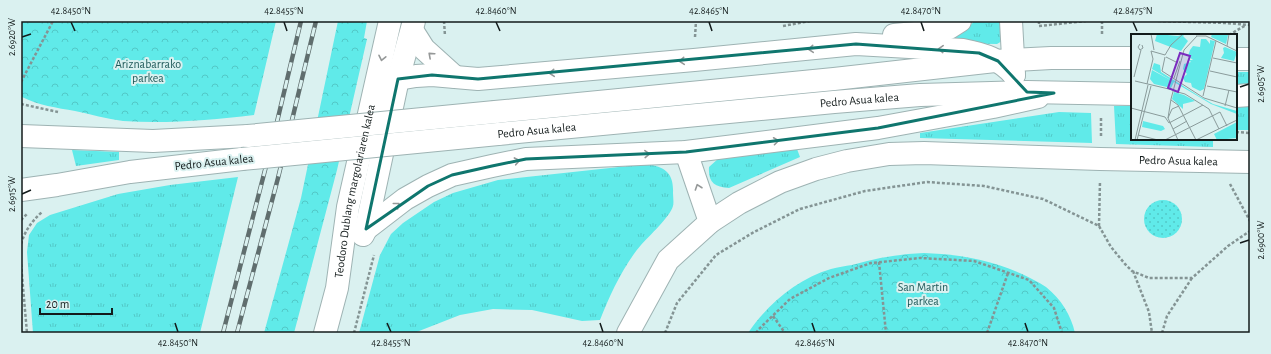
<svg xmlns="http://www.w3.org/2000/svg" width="1271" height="354" font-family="'Alegreya Sans',sans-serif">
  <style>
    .grass { fill: url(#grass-tufts) }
    .park { fill: url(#park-crowns) }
    .garden { fill: url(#garden-dots) }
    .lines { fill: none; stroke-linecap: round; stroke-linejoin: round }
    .minor-casing { stroke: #9eb3b3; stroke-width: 24 }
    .major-casing { stroke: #9eb3b3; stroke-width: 24 }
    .path { stroke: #849494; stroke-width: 2.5; stroke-dasharray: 3 2; stroke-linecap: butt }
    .minor { stroke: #fff; stroke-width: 22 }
    .major { stroke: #fff; stroke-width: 22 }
    .rail-casing { stroke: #606e6e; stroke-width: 4.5 }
    .rail { stroke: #daf1f0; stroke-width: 3; stroke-dasharray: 9; stroke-linecap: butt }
    .minor-bridge-casing { stroke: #9eb3b3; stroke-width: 24; stroke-linecap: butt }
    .major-bridge-casing { stroke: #9eb3b3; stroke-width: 24; stroke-linecap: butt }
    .minor-bridge { stroke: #fff; stroke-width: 22 }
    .major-bridge { stroke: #fff; stroke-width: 22 }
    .oneway { stroke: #959898 }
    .marked { fill: none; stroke: #0f766e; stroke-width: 3; stroke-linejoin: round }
    .ticks { fill: none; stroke: #131b1b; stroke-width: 1.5 }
    .labels { text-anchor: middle; stroke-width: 4; stroke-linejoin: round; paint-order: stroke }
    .park-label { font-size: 12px; fill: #205a5a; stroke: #daf1f0 }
    .street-label { font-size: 12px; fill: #131b1b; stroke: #daf1f0 }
    .inset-road { fill: none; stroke: #8a9b9b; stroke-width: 1 }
    .view { fill: #7b2cbf; fill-opacity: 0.15; stroke: #7b2cbf; stroke-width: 2 }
    .inset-edge { fill: none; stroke: #131b1b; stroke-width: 2 }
    .neatline { fill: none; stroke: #131b1b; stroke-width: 1.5 }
    .ticks-label { font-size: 10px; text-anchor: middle; fill: #131b1b }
  </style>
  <defs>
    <pattern id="grass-tufts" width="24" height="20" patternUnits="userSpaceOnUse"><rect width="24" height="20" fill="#60eae9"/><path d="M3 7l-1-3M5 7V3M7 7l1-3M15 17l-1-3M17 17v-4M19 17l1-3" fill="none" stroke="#52c8c7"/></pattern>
    <pattern id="park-crowns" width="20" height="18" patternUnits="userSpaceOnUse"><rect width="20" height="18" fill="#60eae9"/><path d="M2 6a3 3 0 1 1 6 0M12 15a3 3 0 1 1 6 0" fill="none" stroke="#52c8c7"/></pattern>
    <pattern id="garden-dots" width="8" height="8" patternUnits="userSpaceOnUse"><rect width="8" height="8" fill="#60eae9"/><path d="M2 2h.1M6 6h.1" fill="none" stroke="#52c8c7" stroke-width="1.8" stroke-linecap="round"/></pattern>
  </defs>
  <rect width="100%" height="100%" fill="#daf1f0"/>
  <path class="grass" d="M974,21H1003L1002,41L997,44L922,43C937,39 965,35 974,21Z
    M1236,72H1250V84H1236Z
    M1114,106H1132V139H1213V147L1116,144Z
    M1236,107H1250V130H1236Z
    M1059,112L1091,113L1092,143L920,138V133Z
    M797,149L800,157L729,188C714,187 708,182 709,167L719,158Z
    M72,150L119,152V160L76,166Z
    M647,164C665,167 674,173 673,193C673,197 674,202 673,206C670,217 649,236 641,245C623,266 610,295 600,320L582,321L532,310L493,309L460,315L414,333H359L380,255L391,234L403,223L434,202L453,193L498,180Z
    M238,177L200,333H33L27,252L29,235L37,223L50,215L118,194L170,185Z"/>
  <path class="park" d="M21,21H276L254,115C211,120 166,124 123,121C107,119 90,114 75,111C57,108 38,105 22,97Z
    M338,21H367L364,38L367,39L337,170L294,333H264L301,198Z
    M924,253C958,254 991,260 1022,274C1030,278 1039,282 1046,287C1061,299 1071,315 1075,333H748C768,304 797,279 831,269C838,267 845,266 852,265C876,258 899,254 924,253Z"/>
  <path class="garden" d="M1144 219a19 19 0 1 1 38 0a19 19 0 1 1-38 0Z"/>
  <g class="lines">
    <g class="minor-casing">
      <g id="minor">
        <path d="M1011,21L1014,75"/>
        <path d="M412,30L424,49L455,77"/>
        <path d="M894,35L937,31L949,28L960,21"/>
        <path d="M1236,59H1250"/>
        <path d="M374,94L398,79L416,76L432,75L478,79L694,60L856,44L963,50C984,54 1000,59 1014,75"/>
        <path d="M495,112L834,79L995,61L1051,58H1132"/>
        <path d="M21,136L153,141L248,136"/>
        <path d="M686,152L710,222"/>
        <path d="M366,229L405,199L428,186L452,175L492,166L526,159L686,152L878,128L993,107L1038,97"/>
        <path d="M363,235L366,229L398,79L414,21"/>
        <path id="s1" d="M325,333L337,288L348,207L390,21"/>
        <path id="s2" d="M628,333L668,260L710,222L739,203L780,182L816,169L847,161L889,154L924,153L1100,159L1250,162"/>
      </g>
    </g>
    <g class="major-casing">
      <g id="major">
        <path d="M1236,96L1250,95"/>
        <path id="s3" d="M498,134L834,102L920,95L1027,92L1132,94"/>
        <path d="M21,190L57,185L130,172L242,159"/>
      </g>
    </g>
    <path class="path" d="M444,21L445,36
      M1039,21V26L1086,21
      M1158,21L1226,23L1250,25
      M783,26L810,21
      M1102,34V21
      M1229,35L1246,25
      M695,37L696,21
      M21,82L53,21
      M21,104L58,112
      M1236,132L1250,133
      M1101,136V117
      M1230,184L1250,221
      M21,220L28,213
      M1099,226L1100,181
      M21,244C25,231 31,222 42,212
      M879,262L886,333
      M21,264L27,333
      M1133,271L1149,312L1152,333
      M773,316L785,333
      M354,333L374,255
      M665,333L677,303L716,255L754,232L800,209L865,191L927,182L984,186L1043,199L1099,226L1111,247L1125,264L1132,271L1149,278H1192L1228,246L1250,231
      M756,333L759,329L790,299L829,278L871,263L920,258L974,261L1029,280L1054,308L1062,333
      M987,333L1008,273
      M1162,333L1167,316L1192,278"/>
    <use href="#minor" class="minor"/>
    <use href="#major" class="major"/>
    <g class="rail-casing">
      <path id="rail" d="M223,333L272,143L301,21
        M237,333L278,178L316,21"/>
    </g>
    <use href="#rail" class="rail"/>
    <g class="minor-bridge-casing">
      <path id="minor-bridge" d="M248,136L495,112"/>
    </g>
    <g class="major-bridge-casing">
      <path id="major-bridge" d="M242,159L498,134"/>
    </g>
    <use href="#minor-bridge" class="minor-bridge"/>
    <use href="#major-bridge" class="major-bridge"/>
  </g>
  <defs><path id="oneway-chevron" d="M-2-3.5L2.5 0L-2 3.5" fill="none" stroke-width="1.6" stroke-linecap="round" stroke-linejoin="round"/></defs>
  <g class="oneway">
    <use href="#oneway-chevron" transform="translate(811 49) rotate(175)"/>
    <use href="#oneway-chevron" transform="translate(941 49) rotate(-177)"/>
    <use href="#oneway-chevron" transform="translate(431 55) rotate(-138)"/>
    <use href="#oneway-chevron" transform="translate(382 58) rotate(102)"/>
    <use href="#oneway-chevron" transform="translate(682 61) rotate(175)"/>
    <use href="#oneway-chevron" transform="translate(552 73) rotate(175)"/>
    <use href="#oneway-chevron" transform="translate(776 141) rotate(-7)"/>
    <use href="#oneway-chevron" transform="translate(647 154) rotate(-2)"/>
    <use href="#oneway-chevron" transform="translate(517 161) rotate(-11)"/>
    <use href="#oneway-chevron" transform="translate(698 187) rotate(-109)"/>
    <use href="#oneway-chevron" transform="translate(397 205) rotate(-38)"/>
  </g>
  <path class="marked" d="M856,44L979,53L998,61L1027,92L1054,93L878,128L686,152L526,159L492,166L452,175L428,186L366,229L398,79L432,75L478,79Z"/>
  <path class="ticks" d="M71,22L75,31M284,22L287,31M496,22L500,31M709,22L712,31M921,22L924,31M1133,22L1137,31M22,37L31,34M1240,87L1249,84M22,194L31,190M1240,243L1249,240M175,323L178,332M387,323L391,332M600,323L603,332M812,323L815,332M1025,323L1028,332"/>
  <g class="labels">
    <g class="park-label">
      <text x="148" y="68">Ariznabarrako<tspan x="148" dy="14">parkea</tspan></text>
      <text x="923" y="291">San Martin<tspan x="923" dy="14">parkea</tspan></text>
    </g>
    <g class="street-label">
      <text dy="4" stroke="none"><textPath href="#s3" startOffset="363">Pedro Asua kalea</textPath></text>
      <text dy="4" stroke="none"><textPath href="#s3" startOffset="39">Pedro Asua kalea</textPath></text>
      <text dy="4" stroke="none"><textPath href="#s2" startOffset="623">Pedro Asua kalea</textPath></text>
      <text transform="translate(214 162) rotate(-6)" y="4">Pedro Asua kalea</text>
      <text dy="4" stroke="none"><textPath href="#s1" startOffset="145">Teodoro Dublang margolariaren kalea</textPath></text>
    </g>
  </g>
  <g transform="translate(1131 34)">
    <rect width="106" height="106" fill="#daf1f0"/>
    <path d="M26,0L47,2L54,0L52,2L57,7L50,17L24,7Z" fill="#60eae9"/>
    <path d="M81,0L97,1L95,10L80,3ZM70,5H75L79,10V6L84,7L73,55L69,57L61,53L60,49L54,48L52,44L56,40L52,35L53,30L60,28L58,26H62L57,22L59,16L62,12L69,13ZM23,29L29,31L30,38L68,62L82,70L106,77V80L80,70L21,35ZM21,36L43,48L40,54L23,50L19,45ZM12,87L32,92L34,95L30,97L11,93ZM106,88V104L86,106L83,100Z" fill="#60eae9"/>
    <path d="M94,13L106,18L103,27L90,24L93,19L92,14ZM43,58L53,61L64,67L52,70V75L41,65Z" fill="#60eae9"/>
    <path class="inset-road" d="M20,0L23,16M65,2H75L106,17M9,10L7,13L9,16L12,14L11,11M96,12L98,0M34,21L40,11L52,0M34,23L31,37L73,64L106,74M35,23L47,29M82,24L106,29M79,37L106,43M3,43L10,16M43,44L49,27M4,47L42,56M16,50L22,25L20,17L34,21M76,52L106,58M43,57L54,60L78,75L88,95M72,62L85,7M40,66L47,71L65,106M94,72L98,56M0,74L34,83L38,89L72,71M37,84L41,75L48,72M42,95L56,87M7,101L27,106M4,106L17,51M6,106L20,52M34,106L89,78L96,92M47,106L37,84L40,65L53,16L66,2M65,106L106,86"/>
    <path class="view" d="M49,19L59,22L47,58L37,54Z"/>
    <rect width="106" height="106" class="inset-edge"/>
  </g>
  <rect width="1271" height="354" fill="none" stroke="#daf1f0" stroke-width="44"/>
  <path d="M40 308v6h72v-6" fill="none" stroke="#131b1b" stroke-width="2"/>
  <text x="46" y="308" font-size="12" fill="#131b1b" stroke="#daf1f0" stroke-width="3" paint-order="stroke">20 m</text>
  <rect x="22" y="22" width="1227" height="310" class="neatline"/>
  <g class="ticks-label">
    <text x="71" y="14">42.8450°N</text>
    <text x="284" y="14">42.8455°N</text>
    <text x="496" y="14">42.8460°N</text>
    <text x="709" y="14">42.8465°N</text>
    <text x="921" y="14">42.8470°N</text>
    <text x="1133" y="14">42.8475°N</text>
    <text transform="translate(11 37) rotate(-90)" y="4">2.6920°W</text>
    <text transform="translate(1260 84) rotate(-90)" y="4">2.6905°W</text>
    <text transform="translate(11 194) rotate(-90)" y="4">2.6915°W</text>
    <text transform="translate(1260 240) rotate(-90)" y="4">2.6900°W</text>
    <text x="178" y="346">42.8450°N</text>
    <text x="391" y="346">42.8455°N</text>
    <text x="603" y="346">42.8460°N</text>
    <text x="815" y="346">42.8465°N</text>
    <text x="1028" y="346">42.8470°N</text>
  </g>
</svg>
